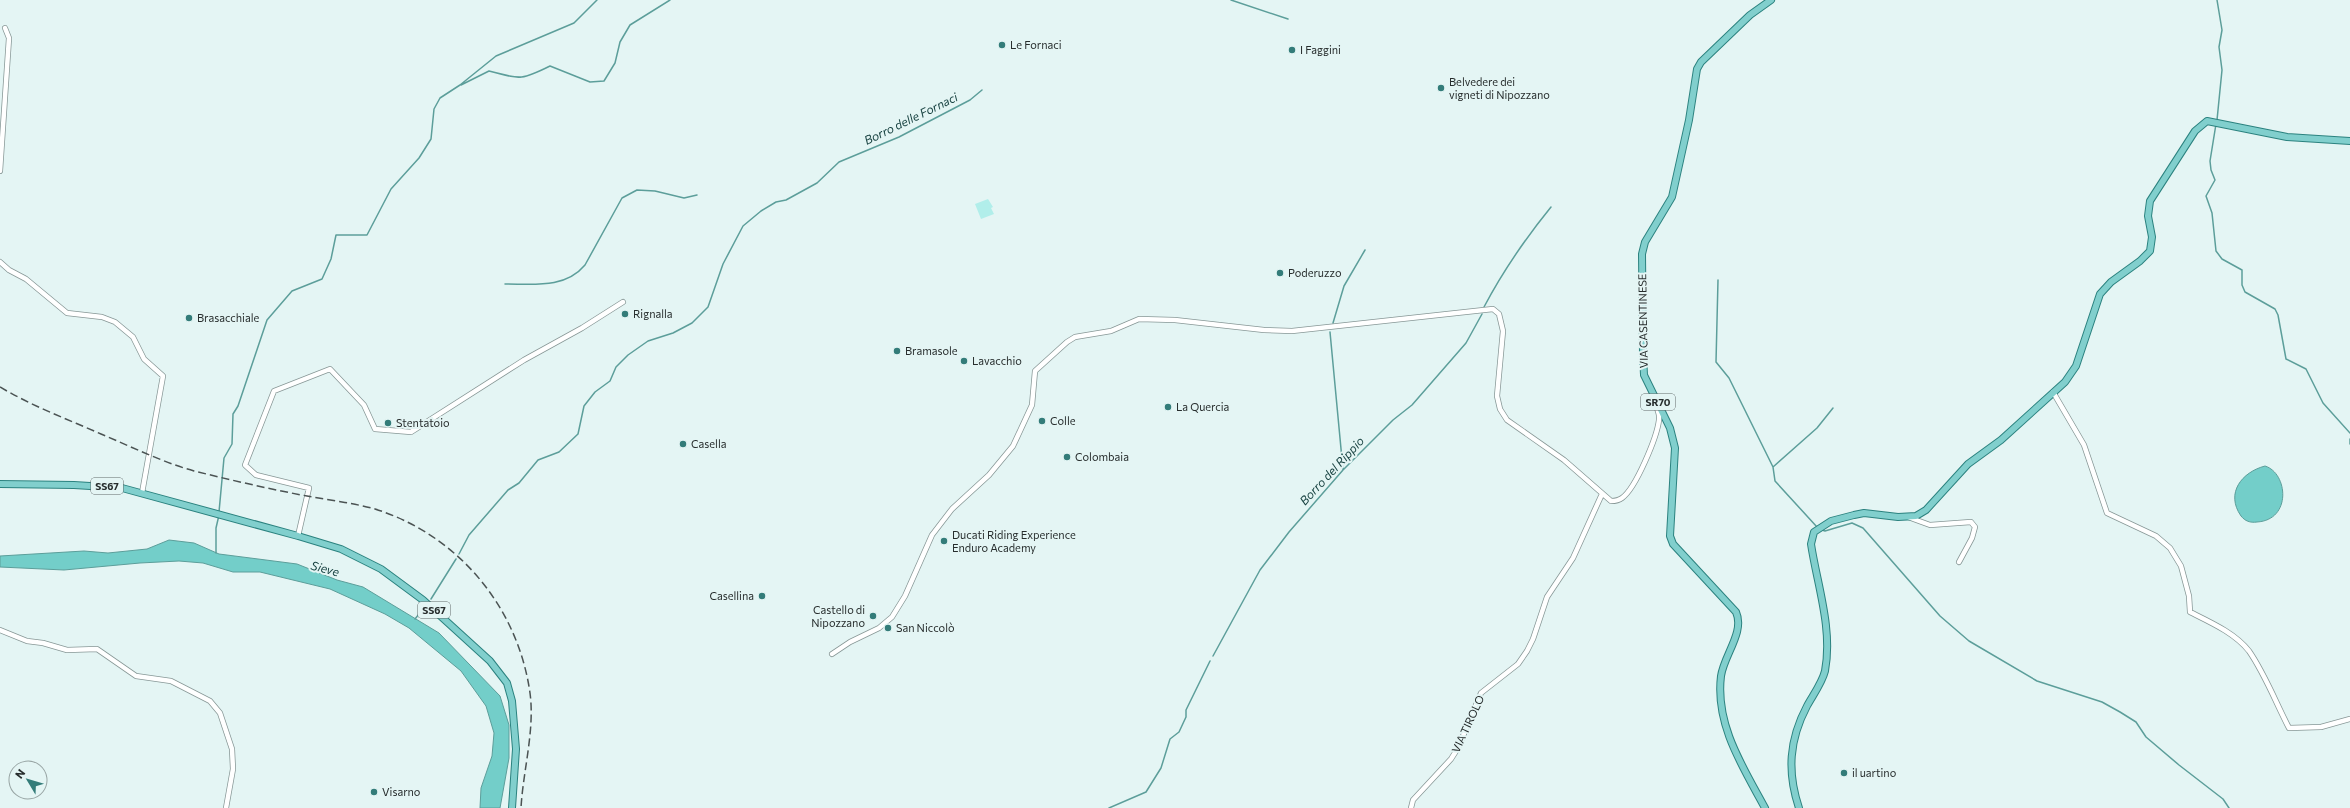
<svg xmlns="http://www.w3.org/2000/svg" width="2350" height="808" font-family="Commissioner,sans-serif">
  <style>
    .green { fill: #b1eeea }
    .water { fill: #73cec9; stroke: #5c9e9a }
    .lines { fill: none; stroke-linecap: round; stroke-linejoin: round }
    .stream { stroke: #5c9e9a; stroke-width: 1.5 }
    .minor-casing { stroke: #879796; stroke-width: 6 }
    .major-casing { stroke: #2b827f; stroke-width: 8 }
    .minor { stroke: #fff; stroke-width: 4.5 }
    .major { stroke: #81cfcd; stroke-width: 6 }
    .rail { stroke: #4b5353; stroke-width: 1.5; stroke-dasharray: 8 4; stroke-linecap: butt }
    .poi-dot { fill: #337c79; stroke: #e4f5f4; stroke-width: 1.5 }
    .labels { text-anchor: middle; stroke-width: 4; stroke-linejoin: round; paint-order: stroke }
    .shield { fill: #e4f5f4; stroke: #606969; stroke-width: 1 }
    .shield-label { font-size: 10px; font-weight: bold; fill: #272d2d }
    .poi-label { font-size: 11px; fill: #272d2d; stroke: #e4f5f4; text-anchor: start }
    .street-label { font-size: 11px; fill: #272d2d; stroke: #e4f5f4 }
    .water-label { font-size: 12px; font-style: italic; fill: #1a4443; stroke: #e4f5f4 }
  </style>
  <rect width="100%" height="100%" fill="#e4f5f4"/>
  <path class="green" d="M988,199L993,207L991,208L994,214L981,219L975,204Z"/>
  <path class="water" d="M2265,466C2288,473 2292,520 2257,522C2250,523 2245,521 2241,516C2225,493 2242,472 2265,466Z
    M169,540L194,543L219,554L297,564L337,580L363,587L439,633L500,696L509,725V758L500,808H480L481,788L492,756L494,733L486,706L461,671L409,628L385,614L330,589L260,572H233L203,563L179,561L140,563L64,570L0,567V556L84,551L108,553L147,549Z"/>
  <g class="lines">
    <path class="stream" d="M1231,0L1288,19
      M461,85L489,71C520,79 520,81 550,66L590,82L604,81L615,63L620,42L630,25L670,0
      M2217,120L2222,70L2219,47L2222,30L2217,0
      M2216,124L2210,161L2211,170L2215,180L2206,196L2212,213L2216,251L2222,259L2242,270V285L2245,292L2275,309L2278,315L2286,359L2306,369L2323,403L2350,433
      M1718,280L1716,362L1729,378L1773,467L1775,481L1817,527
      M505,284C533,284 565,289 585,265L622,198L637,190L655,191L684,198L697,195
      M1484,307C1503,271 1525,239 1551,207
      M1333,323L1344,286L1365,250
      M1330,332L1343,470
      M2350,439V444
      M1773,467L1817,428L1833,408
      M219,512L224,458L232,444L233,414L238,406L267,320L292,291L322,279L331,259L336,235H367L391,189L419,158L431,139L434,109L440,98L460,85L496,56L574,23L597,0
      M1822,530L1825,531L1852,523L1863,528L1940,616L1969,641L2037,681L2102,702L2120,712L2136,722L2146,737L2179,765L2223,799L2229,808
      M216,553V528L219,515
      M459,554L469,535L508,490L519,483L538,460L559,452L578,434L584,406L595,392L610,381L616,367L628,355L648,341L673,333L692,323L708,307L723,264L743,226L761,211L776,202L786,200L817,183L839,162L899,137L970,100L982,90
      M431,599L456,559
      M415,619L424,608
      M1213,656L1260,570L1289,532L1343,470L1393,420L1412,405L1466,343L1482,314
      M1109,808L1146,792L1161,768L1170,739L1179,732L1186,717V710L1210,661"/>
    <g class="minor-casing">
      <path id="minor" d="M0,171L9,38L5,28
        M0,262L9,270L26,279L67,313L102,317L115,322L133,337L144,359L163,376L142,493
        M2053,392L2084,445L2107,513L2156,536L2170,548L2181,566L2189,596L2190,612C2210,622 2235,633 2249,651C2265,674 2276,703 2289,728L2321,727L2350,719
        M1908,517L1930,525L1971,522L1975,527L1972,538L1959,562
        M298,536L309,488L256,475L245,465L274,391L330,369L364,405L375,429L411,432L524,360L582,328L623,302
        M0,630L27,641L43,643L67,650L97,649L136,676L171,681L210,701L220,713L232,749L233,769L226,808
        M832,654L850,642L879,628L892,617L905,596L932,535L952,509L989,475L1013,446L1032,405L1035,371L1067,342L1075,337L1111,331L1139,319L1175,320L1264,330L1292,331L1493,309L1499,314L1503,331L1497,396L1500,409L1507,420L1564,460L1611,501C1615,501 1618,501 1622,498C1636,488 1657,437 1659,420C1660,415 1658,412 1657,408L1660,405
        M1411,808L1413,800L1451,759L1458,748L1481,693L1518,664L1527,651L1533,639L1547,597L1573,558L1602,494"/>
    </g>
    <g class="major-casing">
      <path id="major" d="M0,484L74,485L122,488L298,536L341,549L381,569L423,600L490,661L507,683L512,701L516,749L512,808
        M1765,808C1743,767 1715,725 1721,676C1724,655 1745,632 1736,612L1673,544L1670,536L1675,448L1670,428L1644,375L1643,354L1642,254L1645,242L1672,197L1689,120L1697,69L1701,62L1750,15L1771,0
        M1799,808C1787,772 1789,740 1807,706C1813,695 1822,683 1825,671C1833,629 1817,584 1811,544L1814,532L1831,521L1854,515L1864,513L1898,517L1916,516L1926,510L1968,464L2001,440L2065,382L2076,366L2100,294L2111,282L2140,261L2150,251L2152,237L2148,216L2150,201L2195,131L2207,121L2287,137L2350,141"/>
    </g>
    <use href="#minor" class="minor"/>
    <use href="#major" class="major"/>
    <path class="rail" d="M0,387C32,406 67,419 101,434C132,447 162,462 194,471C231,480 269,489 307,496C329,500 353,503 375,509C458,535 518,607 530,693C535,730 523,771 521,808"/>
  </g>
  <g class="poi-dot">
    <circle cx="1002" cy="45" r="4"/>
    <circle cx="1292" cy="50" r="4"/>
    <circle cx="1441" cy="88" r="4"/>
    <circle cx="1280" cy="273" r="4"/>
    <circle cx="625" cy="314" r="4"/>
    <circle cx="189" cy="318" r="4"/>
    <circle cx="897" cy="351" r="4"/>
    <circle cx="964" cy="361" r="4"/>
    <circle cx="1168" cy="407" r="4"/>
    <circle cx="1042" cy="421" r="4"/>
    <circle cx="388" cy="423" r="4"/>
    <circle cx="683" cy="444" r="4"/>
    <circle cx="1067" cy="457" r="4"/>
    <circle cx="944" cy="541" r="4"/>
    <circle cx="762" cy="596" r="4"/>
    <circle cx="873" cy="616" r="4"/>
    <circle cx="888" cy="628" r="4"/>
    <circle cx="1844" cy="773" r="4"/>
    <circle cx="374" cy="792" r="4"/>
  </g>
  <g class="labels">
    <g class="shield">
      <rect x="1641" y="394" width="34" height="16" rx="3"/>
      <rect x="91" y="478" width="32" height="16" rx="3"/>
      <rect x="418" y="602" width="32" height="16" rx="3"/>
    </g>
    <g class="shield-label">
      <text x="1658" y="406">SR70</text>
      <text x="107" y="490">SS67</text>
      <text x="434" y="614">SS67</text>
    </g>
    <g class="poi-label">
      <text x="1010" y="49">Le Fornaci</text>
      <text x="1300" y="54">I Faggini</text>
      <text x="1449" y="86">Belvedere dei<tspan x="1449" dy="13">vigneti di Nipozzano</tspan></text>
      <text x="1288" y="277">Poderuzzo</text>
      <text x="633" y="318">Rignalla</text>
      <text x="197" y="322">Brasacchiale</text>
      <text x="905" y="355">Bramasole</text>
      <text x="972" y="365">Lavacchio</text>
      <text x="1176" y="411">La Quercia</text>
      <text x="1050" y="425">Colle</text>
      <text x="396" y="427">Stentatoio</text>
      <text x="691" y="448">Casella</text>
      <text x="1075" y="461">Colombaia</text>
      <text x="952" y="539">Ducati Riding Experience<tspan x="952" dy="13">Enduro Academy</tspan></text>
      <text x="754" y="600" text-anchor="end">Casellina</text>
      <text x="865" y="614" text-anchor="end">Castello di<tspan x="865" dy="13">Nipozzano</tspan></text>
      <text x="896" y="632">San Niccolò</text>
      <text x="1852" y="777">il uartino</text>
      <text x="382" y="796">Visarno</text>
    </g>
    <g class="street-label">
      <text transform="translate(1643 321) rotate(-91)" y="4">VIA CASENTINESE</text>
      <text transform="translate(1468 724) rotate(-65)" y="4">VIA TIROLO</text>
    </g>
    <g class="water-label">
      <text transform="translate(911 119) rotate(-26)" y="4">Borro delle Fornaci</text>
      <text transform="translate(1332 471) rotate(-47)" y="4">Borro del Rippio</text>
      <text transform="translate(325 569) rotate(15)" y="4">Sieve</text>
    </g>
  </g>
  <g transform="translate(28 780) rotate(308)"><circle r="19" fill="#e4f5f4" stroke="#98a5a4"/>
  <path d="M0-3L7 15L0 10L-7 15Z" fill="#337c79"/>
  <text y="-6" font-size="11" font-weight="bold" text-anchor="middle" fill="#272d2d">N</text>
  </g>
</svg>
